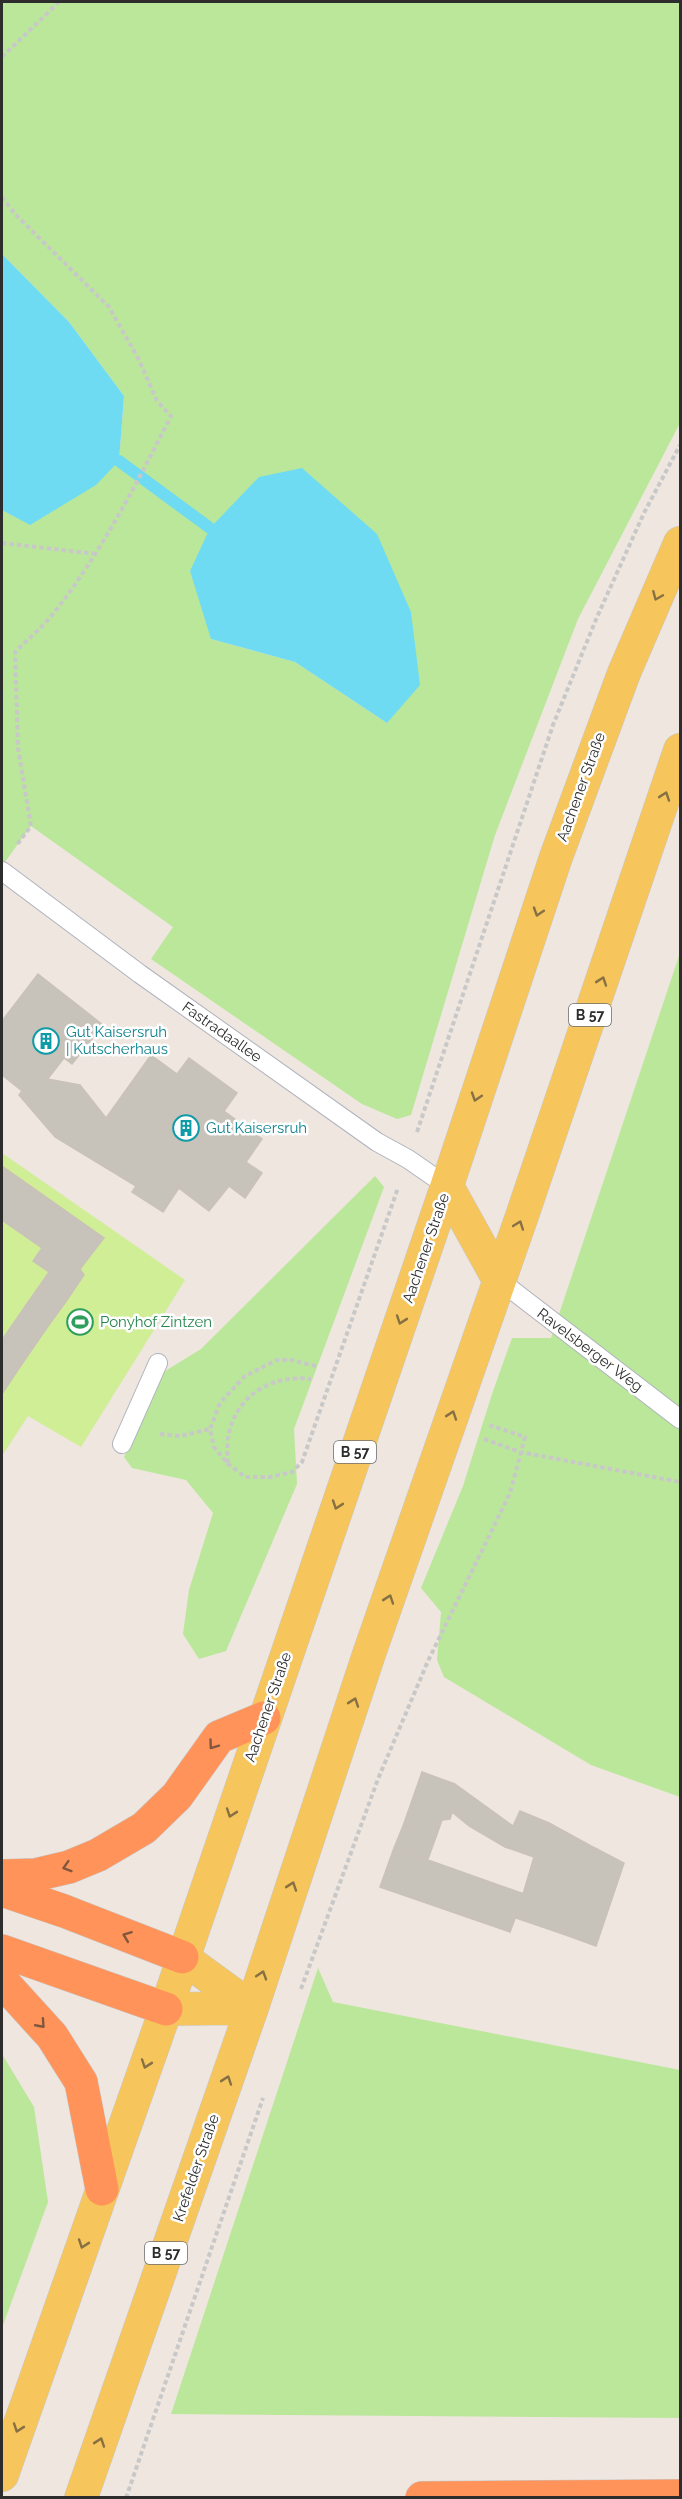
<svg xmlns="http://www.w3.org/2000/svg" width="682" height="2499" font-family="Raleway,sans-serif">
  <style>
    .green { fill: #bae79a; fill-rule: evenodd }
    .pitch { fill: #d0ee95 }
    .water { fill: #6fdbf3 }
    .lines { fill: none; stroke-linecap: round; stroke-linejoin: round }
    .stream { stroke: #6fdbf3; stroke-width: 12 }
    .building { fill: #c7c2ba; stroke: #cac2b8; stroke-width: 1.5 }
    .service-casing { stroke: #afb3bd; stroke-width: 20 }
    .primary-casing { stroke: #c8c8c8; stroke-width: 34 }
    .motorway-casing { stroke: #c8c8c8; stroke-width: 34 }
    .path { stroke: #c8c8c8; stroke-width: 4; stroke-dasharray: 4.5 3; stroke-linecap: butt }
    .service { stroke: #fff; stroke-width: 18 }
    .primary { stroke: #f6c55c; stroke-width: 33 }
    .motorway { stroke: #ff9359; stroke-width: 33 }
    .oneway { stroke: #877142 }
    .oneway2 { stroke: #81563f }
    .labels { text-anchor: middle; stroke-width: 5; stroke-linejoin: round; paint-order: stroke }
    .shield { fill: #fff; stroke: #6c6c6c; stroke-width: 1.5 }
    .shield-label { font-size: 14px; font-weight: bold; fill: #2d2d2d }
    .street-label { font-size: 15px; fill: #2d2d2d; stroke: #fff }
    .culture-label { font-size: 15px; fill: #0d838f; stroke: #fff; text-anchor: start }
    .leisure-label { font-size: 15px; fill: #27864d; stroke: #fff; text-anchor: start }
  </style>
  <rect width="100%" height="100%" fill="#eee6df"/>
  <path class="green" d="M2,2H680V423L578,619L495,835L411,1115L397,1119L362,1104L151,959L173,927L31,826L2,866V510L30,524L119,461L124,396L69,322L2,254ZM210,527L387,723L295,662L211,639Z
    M680,953V1797L591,1765L444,1677L437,1660L441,1612L421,1588L463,1486L492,1394L512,1338H551Z
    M375,1176L384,1187L294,1429L297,1484L226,1651L199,1659L183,1634L189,1590L213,1513L186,1480L132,1468L124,1457L162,1373L201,1349Z
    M318,1968L333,2002L680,2070V2418L171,2414Z
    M2,2054L34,2107L48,2202L2,2328Z"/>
  <path class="pitch" d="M2,1153L185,1280L81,1447L28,1416L2,1456Z"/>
  <path class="water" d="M2,254L69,322L124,396L119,461L96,485L30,525L2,510Z
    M302,468L377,534L411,612L420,685L387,723L295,662L211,639L190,571L210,528L259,477Z"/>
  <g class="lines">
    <path class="stream" d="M119,461L210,528"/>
  </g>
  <path class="building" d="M38,974L103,1025L72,1064L64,1058L32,1099L2,1075V1021Z
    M151,1055L177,1074L189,1058L237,1093L224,1111L262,1139L246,1162L262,1173L245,1198L229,1186L209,1211L171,1182L184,1165L106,1118Z
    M47,1079L80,1085L106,1118L184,1165L171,1182L179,1188L163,1212L132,1192L136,1186L55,1137L19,1095L22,1091L32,1099Z
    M2,1166L104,1238L80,1269L84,1275L65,1303L40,1285L49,1272L33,1261L42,1248L2,1220Z
    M40,1285L65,1303L51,1322L26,1305Z
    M26,1305L51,1322L20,1367L2,1353V1340Z
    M2,1353L20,1367L2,1394Z
    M422,1772L455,1784L446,1807L452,1812L450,1819L442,1820L436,1837L403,1826Z
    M455,1784L513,1826L520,1811L549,1823L537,1858L505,1847L469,1826L446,1807Z
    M549,1823L595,1848L563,1934L516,1918L534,1857L537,1858Z
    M403,1826L436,1837L428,1859L394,1848Z
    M394,1848L524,1894L510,1932L380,1887Z
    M595,1848L624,1863L596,1946L563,1934Z"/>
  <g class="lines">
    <g class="service-casing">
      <path id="service" d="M2,871L140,974L377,1142L408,1159L447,1186
        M499,1280L680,1419
        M122,1444L158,1363"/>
    </g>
    <g class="primary-casing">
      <path id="primary" d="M447,1186L499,1280
        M182,1957L252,2008
        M166,2009L252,2008
        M2,2475L166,2009L447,1186L556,857L624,673L680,543
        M81,2498L252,2008L369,1654L523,1213L680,750"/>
    </g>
    <g class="motorway-casing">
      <path id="motorway" d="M2,1876L35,1875L69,1867L98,1855L144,1828L177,1796L219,1737L264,1718
        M2,1890L64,1911L182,1957
        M2,1951L166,2009
        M2,1981L52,2036L81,2082L102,2189
        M422,2498L680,2496"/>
    </g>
    <path class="path" d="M2,57L59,2
      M2,197L15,214L109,307L138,358L157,401L171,416C137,483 103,549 57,609C45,625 29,638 15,652L18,748L31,826L16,846
      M2,543L96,554
      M417,1132L553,725L597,617L644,513L680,445
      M316,1366L291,1360H277L245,1376L220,1403L210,1429L214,1447L228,1464L245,1477H270L292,1472L302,1462L398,1188
      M160,1434L180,1436L210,1429
      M484,1439L520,1452L680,1482
      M228,1463C221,1410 259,1373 311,1379
      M301,1989L378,1779L428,1661L510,1493L525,1437L489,1425
      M126,2498L263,2098"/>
    <use href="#service" class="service"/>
    <use href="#primary" class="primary"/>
    <use href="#motorway" class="motorway"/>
  </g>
  <defs><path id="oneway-chevron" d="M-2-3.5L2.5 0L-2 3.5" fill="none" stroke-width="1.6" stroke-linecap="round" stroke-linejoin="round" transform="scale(1.5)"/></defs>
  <g class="oneway">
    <use href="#oneway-chevron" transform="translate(657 596) rotate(113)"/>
    <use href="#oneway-chevron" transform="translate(665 796) rotate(-71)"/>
    <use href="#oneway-chevron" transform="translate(538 912) rotate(108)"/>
    <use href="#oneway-chevron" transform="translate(602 981) rotate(-71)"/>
    <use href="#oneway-chevron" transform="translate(476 1097) rotate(108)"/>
    <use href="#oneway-chevron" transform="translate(519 1225) rotate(-70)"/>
    <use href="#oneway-chevron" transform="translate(401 1320) rotate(109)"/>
    <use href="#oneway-chevron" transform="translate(452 1415) rotate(-71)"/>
    <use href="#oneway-chevron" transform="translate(337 1505) rotate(109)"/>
    <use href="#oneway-chevron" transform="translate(389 1599) rotate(-71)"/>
    <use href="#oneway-chevron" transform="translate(354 1702) rotate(-71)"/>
    <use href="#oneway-chevron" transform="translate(231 1813) rotate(109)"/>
    <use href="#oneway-chevron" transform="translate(292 1886) rotate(-71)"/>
    <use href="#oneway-chevron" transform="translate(262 1975) rotate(-72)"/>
    <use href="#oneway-chevron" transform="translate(146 2064) rotate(109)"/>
    <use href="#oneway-chevron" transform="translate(227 2080) rotate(-71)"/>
    <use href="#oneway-chevron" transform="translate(83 2244) rotate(109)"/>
    <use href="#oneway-chevron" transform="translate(18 2428) rotate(109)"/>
    <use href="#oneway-chevron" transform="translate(100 2442) rotate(-71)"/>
  </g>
  <g class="oneway2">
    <use href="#oneway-chevron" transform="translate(213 1745) rotate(126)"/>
    <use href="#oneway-chevron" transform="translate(67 1867) rotate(163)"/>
    <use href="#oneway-chevron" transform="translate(127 1936) rotate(-159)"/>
    <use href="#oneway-chevron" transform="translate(41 2024) rotate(48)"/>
  </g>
  <defs>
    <g id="building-ring" transform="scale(1.35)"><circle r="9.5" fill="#fff" stroke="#0f9aa8" stroke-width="1.5"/><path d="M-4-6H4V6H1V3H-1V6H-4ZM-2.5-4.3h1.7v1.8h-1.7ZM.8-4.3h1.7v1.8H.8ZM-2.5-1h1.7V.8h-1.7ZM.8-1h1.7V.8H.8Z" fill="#0f9aa8"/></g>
    <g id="stadium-ring" transform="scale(1.35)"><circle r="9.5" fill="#fff" stroke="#2e9e5b" stroke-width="1.5"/><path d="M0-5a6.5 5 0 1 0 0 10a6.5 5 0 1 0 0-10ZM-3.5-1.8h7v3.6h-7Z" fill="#2e9e5b"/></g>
  </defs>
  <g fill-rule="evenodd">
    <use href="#building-ring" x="46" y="1041"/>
    <use href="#building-ring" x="186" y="1128"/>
    <use href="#stadium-ring" x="80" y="1322"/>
  </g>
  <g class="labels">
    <g class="shield">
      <rect x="569" y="1004" width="42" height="22" rx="4.5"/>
      <rect x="334" y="1441" width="42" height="22" rx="4.5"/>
      <rect x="145" y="2242" width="42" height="22" rx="4.5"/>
    </g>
    <g class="shield-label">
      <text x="590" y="1020">B 57</text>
      <text x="355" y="1457">B 57</text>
      <text x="166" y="2258">B 57</text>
    </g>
    <g class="street-label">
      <text transform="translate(581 787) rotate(-70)" y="5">Aachener Straße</text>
      <text transform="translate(222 1032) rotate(35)" y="5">Fastradaallee</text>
      <text transform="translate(426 1248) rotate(-71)" y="5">Aachener Straße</text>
      <text transform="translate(590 1350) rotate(37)" y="5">Ravelsberger Weg</text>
      <text transform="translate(268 1707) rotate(-71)" y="5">Aachener Straße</text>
      <text transform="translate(196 2168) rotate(-71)" y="5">Krefelder Straße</text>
    </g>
    <g class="culture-label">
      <text x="66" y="1037">Gut Kaisersruh<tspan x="66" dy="17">| Kutscherhaus</tspan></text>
      <text x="206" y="1133">Gut Kaisersruh</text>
    </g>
    <g class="leisure-label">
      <text x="100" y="1327">Ponyhof Zintzen</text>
    </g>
  </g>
  <rect width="682" height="2499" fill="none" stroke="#2d2d2d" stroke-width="6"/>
</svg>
